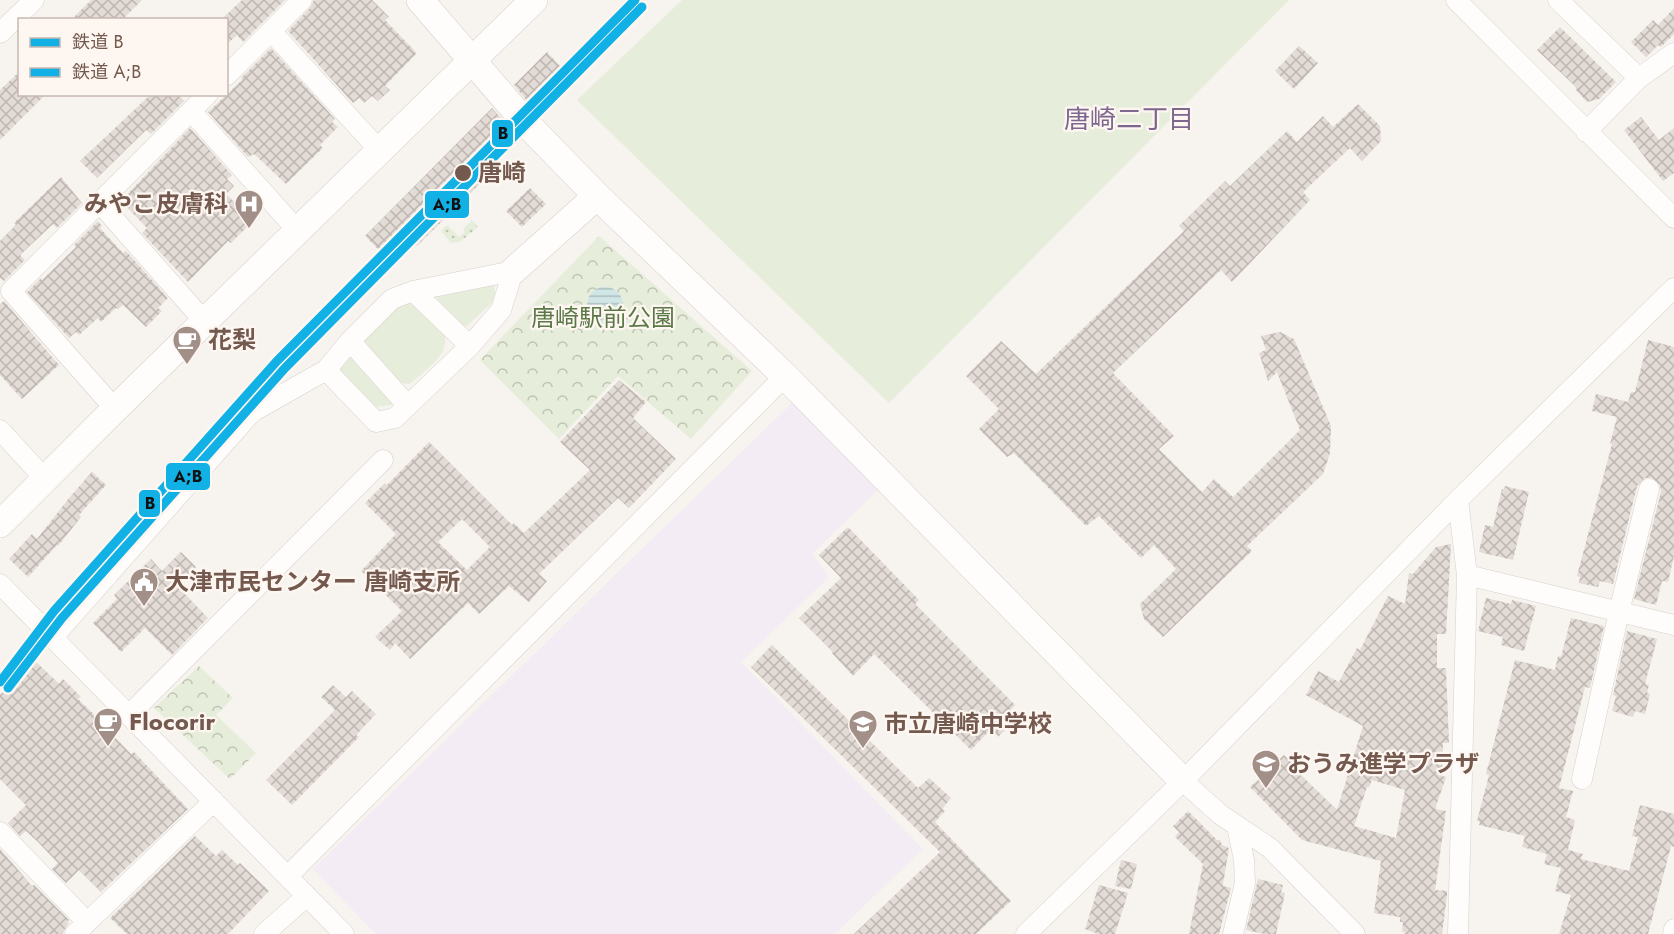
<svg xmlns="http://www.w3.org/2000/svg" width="1674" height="934" font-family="Jost,'Noto Sans JP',sans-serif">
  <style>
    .education { fill: #f3ecf4 }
    .grass { fill: #e6edda }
    .forest { fill: url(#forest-crowns) }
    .garden { fill: url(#garden-dots) }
    .water { fill: url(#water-rules) }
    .building { fill: url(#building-cross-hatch); fill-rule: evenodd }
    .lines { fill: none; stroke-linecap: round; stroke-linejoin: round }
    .street-casing { stroke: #d6d0cc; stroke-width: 21 }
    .secondary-casing { stroke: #d7ceca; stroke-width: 28 }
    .street { stroke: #fefdfc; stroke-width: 20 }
    .secondary { stroke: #fefdfc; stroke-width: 27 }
    .rail-1-casing { stroke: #fef7f1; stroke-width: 14 }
    .rail-2-casing { stroke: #fef7f1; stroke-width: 14 }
    .rail-1 { stroke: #11b0e5; stroke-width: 9 }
    .rail-2 { stroke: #11b0e5; stroke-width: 9 }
    .stop-dot { fill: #74594f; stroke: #fef7f1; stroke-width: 2 }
    .labels { text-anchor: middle; stroke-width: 4.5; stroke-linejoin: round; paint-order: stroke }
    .stop-label { font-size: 24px; font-weight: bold; fill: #74594f; stroke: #fef7f1; text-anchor: start }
    .poi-label { font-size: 24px; font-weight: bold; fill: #74594f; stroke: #fef7f1; text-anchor: start }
    .park-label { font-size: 24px; fill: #5b7848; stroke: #fef7f1 }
    .neighbourhood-label { font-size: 26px; fill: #7e678f; stroke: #fef7f1 }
    .line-badge { stroke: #fef7f1; stroke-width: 2 }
    .pale-badge-label { font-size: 16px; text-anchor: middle; font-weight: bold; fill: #111 }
  </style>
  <defs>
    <pattern id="forest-crowns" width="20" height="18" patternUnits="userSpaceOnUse" patternTransform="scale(1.5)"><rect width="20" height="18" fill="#e6edda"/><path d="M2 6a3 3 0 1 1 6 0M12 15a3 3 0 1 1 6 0" fill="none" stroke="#bfc3b3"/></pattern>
    <pattern id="garden-dots" width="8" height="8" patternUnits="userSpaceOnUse" patternTransform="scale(1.5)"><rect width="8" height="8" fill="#e6edda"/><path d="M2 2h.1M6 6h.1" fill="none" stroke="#bfc3b3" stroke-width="1.8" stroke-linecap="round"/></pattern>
    <pattern id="water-rules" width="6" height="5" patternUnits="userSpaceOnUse" patternTransform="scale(1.5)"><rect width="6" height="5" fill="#d0e6e6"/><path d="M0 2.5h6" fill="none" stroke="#adbdbd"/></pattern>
    <pattern id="building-cross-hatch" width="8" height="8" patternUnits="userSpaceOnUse" patternTransform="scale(1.5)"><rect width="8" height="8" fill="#e3dbd6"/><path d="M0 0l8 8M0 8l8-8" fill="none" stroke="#bdb5b0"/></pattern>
  </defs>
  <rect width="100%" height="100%" fill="#f7f3ee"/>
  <path class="education" d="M793,402L880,488L812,554L829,577L741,662L923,849L835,934H376L313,869Z"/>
  <path class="grass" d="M682,0H1289L889,403L577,100Z
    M484,281L494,286L496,299L467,326L459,325L434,295Z
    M401,300C420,302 420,306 433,318C463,346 431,365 410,384L399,383L361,340Z
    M347,353L390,397L392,405L376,407L343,377L338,362Z"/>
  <path class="forest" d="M599,236L752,371L691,439L618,376L559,439L480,360Z
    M199,666L233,698L216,715L256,753L230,779L154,708Z"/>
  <path class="garden" d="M472,220L478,227L461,241L451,243L441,231L447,225L459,237L465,232L463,229Z"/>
  <path class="water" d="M587 305a18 18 0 1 1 36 0a18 18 0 1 1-36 0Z"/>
  <path class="building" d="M91,0H142L122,20H71Z
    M242,0H285L243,42L237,35L226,45V20L222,19Z
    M314,0H372L389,17L385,20L414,50L416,54L385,86L390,90L378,101L372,96L364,103L359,98L353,103L288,31L310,8Z
    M1674,8V34L1661,47L1658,45L1646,57L1631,42L1653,20L1658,25Z
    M1560,27L1616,82L1599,99L1587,102L1576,90L1577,88L1537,50Z
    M1299,46L1318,63L1294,89L1275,71Z
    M271,48L335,119L332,122L338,127L320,145L323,148L286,184L254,154L248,157L208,112L242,80L241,78Z
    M547,52L561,67L527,101L514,85Z
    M20,71V94H46L0,140V90Z
    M151,94H177L184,101L151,134L146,130L97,178L80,161Z
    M1358,104L1380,126L1381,141L1362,161L1350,148L1303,192L1310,200L1232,282L1221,270L1113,373L1174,436L1159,449L1202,492L1214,479L1233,497L1300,430L1277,372L1268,381L1259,353L1266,350L1261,336L1280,332L1294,339L1331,426L1330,453L1323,474L1247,546L1252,551L1163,637L1144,619L1140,604L1176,569L1154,545L1141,558L1099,516L1086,526L1014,453L1007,457L979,429L999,409L966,376L1001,341L1036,374L1184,231L1179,226L1225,181L1230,186L1287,131L1297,142L1323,116L1333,127Z
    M492,108L505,123L476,152L495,169L417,246L400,229L379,250L365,236Z
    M1641,117L1659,140L1674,128V173L1663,181L1624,130Z
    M190,128L232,175L227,179L234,186L226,194L254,220L231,243L228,241L188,282L142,233L147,228L121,201Z
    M61,177L82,203L57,228L53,224L20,255L25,260L4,281L0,278V241L16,225L14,223Z
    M530,188L546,204L522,227L506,211Z
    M98,221L102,226L100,228L123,253L126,251L168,298L158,308L162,311L146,327L123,305L118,309L116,308L101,322L98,318L79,335L76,332L69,338L27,292L41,278L42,280L76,247L74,245Z
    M4,301L59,365L22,399L0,375V304Z
    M1648,340L1674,347V556L1668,582L1662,581L1656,605L1634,599L1661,492L1660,485L1652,478H1645L1637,486L1613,584L1600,581L1598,587L1579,583L1580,577L1577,576L1612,444H1610L1617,417L1592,411L1596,394L1628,402L1631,392H1635Z
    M619,380L646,402L633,418L676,459L629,508L618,498L539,574L547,581L529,602L509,586L479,614L468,603L410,659L395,643L390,650L375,637L402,611L361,571L396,534L365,503L385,483L387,485L429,442L512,525L514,523L524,533L590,470L560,442ZM462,519L490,547L467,570L438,542Z
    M92,472L106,485L79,515L81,517L58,546L57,545L28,577L9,559L32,534L37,539L69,498Z
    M1505,486L1529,492L1513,560L1479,552L1485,525L1493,527L1502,489L1504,490Z
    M848,527L919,600L915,604L1015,705L1009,711L1017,719L998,737L991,729L971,750L874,654L853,676L832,653L833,652L799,618L841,578L819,555Z
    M1451,544L1446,634H1437V668H1446L1449,743H1443L1442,776L1446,777L1435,809L1446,811L1435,890L1447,891V896L1442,934H1404L1405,932H1402L1403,922H1400V917L1374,913L1381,861L1302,840L1250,787L1284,755L1303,774L1301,775L1337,810L1363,726L1306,695L1318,671L1339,682L1357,648L1360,650L1388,596L1405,604L1409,573L1413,574L1436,547ZM1372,780L1405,790L1396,838L1354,826L1367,787H1369Z
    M181,552L196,567L177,586L208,618L172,655L145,628L121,652L93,623L117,599L114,595L151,559L162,571Z
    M1486,598L1511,604L1512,600L1536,606L1524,651L1501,645L1503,637L1478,631Z
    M1571,618L1604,626L1590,688L1585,687L1559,788L1573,791L1566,817L1575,820L1568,850L1583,854L1581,859L1629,871L1638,837L1632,836L1640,805L1674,814V847L1671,846L1648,934H1559L1571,895L1555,891L1561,868L1544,864L1547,854L1522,847L1525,836L1479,825L1480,822L1477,821L1489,775L1486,774L1515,660L1555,670L1558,656L1561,657Z
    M1627,631L1657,639L1645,684L1649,685L1647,693L1650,694L1645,714L1635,711L1633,717L1612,711L1616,696L1613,695Z
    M772,645L918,788L929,778L951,798L942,809L945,811L935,822L1011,901L976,934H854L940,852L751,667Z
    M30,656L59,684L63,679L81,697L78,699L105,725L104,726L131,754L134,752L188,809L101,892L79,870L66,883L52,869L58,863L38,842L26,831L20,836L8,823L26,805L0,779V695Z
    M333,685L346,697L352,691L376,714L356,735L359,737L292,805L266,780L335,710L321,697Z
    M1188,811L1217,840H1220L1222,845L1229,848L1223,884V886L1231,888L1219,934H1189L1203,864L1175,837L1179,832L1173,826Z
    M195,836L216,856L222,850L238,865L240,863L269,891L228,934H127L110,918Z
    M0,849L32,886L34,885L69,920L67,922L69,923L62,934H0Z
    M1121,860L1137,864L1131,889L1115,886Z
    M1258,879L1283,885L1281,892L1285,893L1276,934H1265L1246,930Z
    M1099,885L1128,893L1115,934H1098L1085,929Z"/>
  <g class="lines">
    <g class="street-casing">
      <path id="street" d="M1456,0L1674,218
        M1558,0L1639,78
        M271,31L379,150
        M0,33L34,0
        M226,76L302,0
        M191,111L297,230
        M1586,132L1639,78L1674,53
        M99,202L204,321
        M413,291L470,346
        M350,341L408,406
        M326,370L376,422L395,418L470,346L501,310L513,271
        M115,409L11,291L208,94
        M0,430L44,478
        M1458,500L1467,575L1458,934
        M1467,575L1674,625
        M0,584L344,934
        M53,637L252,412L326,370L350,341L392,299L413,291L513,271
        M129,715L383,460
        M1582,779L1619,612L1649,489
        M1183,781L1221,815L1270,848L1355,934
        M0,832L87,922
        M288,876L785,376
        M75,934L214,801
        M264,934L307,896
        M1026,934L1183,781L1458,500L1674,288
        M1233,934L1245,883L1244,860L1237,826
        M1673,934L1674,929"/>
    </g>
    <g class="secondary-casing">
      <path id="secondary" d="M420,0L526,123L597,196L785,376L1183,781
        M513,271L597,196
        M0,524L115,409L534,0"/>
    </g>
    <use href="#street" class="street"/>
    <use href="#secondary" class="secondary"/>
    <g class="rail-1-casing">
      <path id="rail-1" d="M0,682L54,611L277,361L635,0"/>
    </g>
    <g class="rail-2-casing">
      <path id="rail-2" d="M8,688L62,618L285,368L642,7"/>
    </g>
    <use href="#rail-1" class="rail-1"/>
    <use href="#rail-2" class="rail-2"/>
  </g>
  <defs>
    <g id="hospital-pin" transform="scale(1.5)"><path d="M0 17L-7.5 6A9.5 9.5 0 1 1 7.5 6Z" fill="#a28f87" stroke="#fef7f1"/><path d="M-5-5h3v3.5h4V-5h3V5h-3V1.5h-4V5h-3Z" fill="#fff"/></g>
    <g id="cafe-pin" transform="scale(1.5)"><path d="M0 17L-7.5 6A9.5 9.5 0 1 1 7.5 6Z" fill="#a28f87" stroke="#fef7f1"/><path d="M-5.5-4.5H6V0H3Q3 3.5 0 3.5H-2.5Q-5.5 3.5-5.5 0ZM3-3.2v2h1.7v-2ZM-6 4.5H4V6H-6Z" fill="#fff"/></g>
    <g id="civic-pin" transform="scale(1.5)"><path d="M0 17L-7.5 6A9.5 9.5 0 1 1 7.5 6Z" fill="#a28f87" stroke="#fef7f1"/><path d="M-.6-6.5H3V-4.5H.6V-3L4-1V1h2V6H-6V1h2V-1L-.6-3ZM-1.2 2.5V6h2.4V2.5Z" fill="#fff"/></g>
    <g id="school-pin" transform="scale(1.5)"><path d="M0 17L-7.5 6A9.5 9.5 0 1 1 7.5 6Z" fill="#a28f87" stroke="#fef7f1"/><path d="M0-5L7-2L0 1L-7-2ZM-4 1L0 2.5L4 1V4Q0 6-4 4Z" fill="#fff"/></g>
  </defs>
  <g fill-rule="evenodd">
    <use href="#hospital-pin" x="249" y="204"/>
    <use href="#cafe-pin" x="187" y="340"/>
    <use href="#civic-pin" x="144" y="582"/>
    <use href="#cafe-pin" x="108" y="722"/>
    <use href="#school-pin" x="863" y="724"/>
    <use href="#school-pin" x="1266" y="764"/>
  </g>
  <circle class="stop-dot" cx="463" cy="173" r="9"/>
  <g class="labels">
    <g class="stop-label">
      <text x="478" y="181">唐崎</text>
    </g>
    <g class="poi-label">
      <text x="228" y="212" text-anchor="end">みやこ皮膚科</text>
      <text x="208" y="348">花梨</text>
      <text x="165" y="590">大津市民センター 唐崎支所</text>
      <text x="129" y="730">Flocorir</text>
      <text x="884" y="732">市立唐崎中学校</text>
      <text x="1287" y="772">おうみ進学プラザ</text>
    </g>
    <g class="park-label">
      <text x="603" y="326">唐崎駅前公園</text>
    </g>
    <g class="neighbourhood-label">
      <text x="1129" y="128">唐崎二丁目</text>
    </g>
  </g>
  <g class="line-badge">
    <rect x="491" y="119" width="23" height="29" rx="6" fill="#11b0e5"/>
    <rect x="424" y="190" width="46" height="29" rx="6" fill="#11b0e5"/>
    <rect x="165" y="462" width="46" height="29" rx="6" fill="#11b0e5"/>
    <rect x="138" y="489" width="23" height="29" rx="6" fill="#11b0e5"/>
  </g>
  <g class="pale-badge-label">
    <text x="503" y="139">B</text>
    <text x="447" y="210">A;B</text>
    <text x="188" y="482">A;B</text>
    <text x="150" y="509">B</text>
  </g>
  <rect x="18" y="18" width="210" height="78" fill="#fef7f1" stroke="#c7b8b0" stroke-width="1.5"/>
  <rect x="30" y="38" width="30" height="9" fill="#11b0e5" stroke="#c7b8b0" stroke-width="1.5"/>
  <text x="72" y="48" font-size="18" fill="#74594f">鉄道 B</text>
  <rect x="30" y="68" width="30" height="9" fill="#11b0e5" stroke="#c7b8b0" stroke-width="1.5"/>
  <text x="72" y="78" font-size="18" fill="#74594f">鉄道 A;B</text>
</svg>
